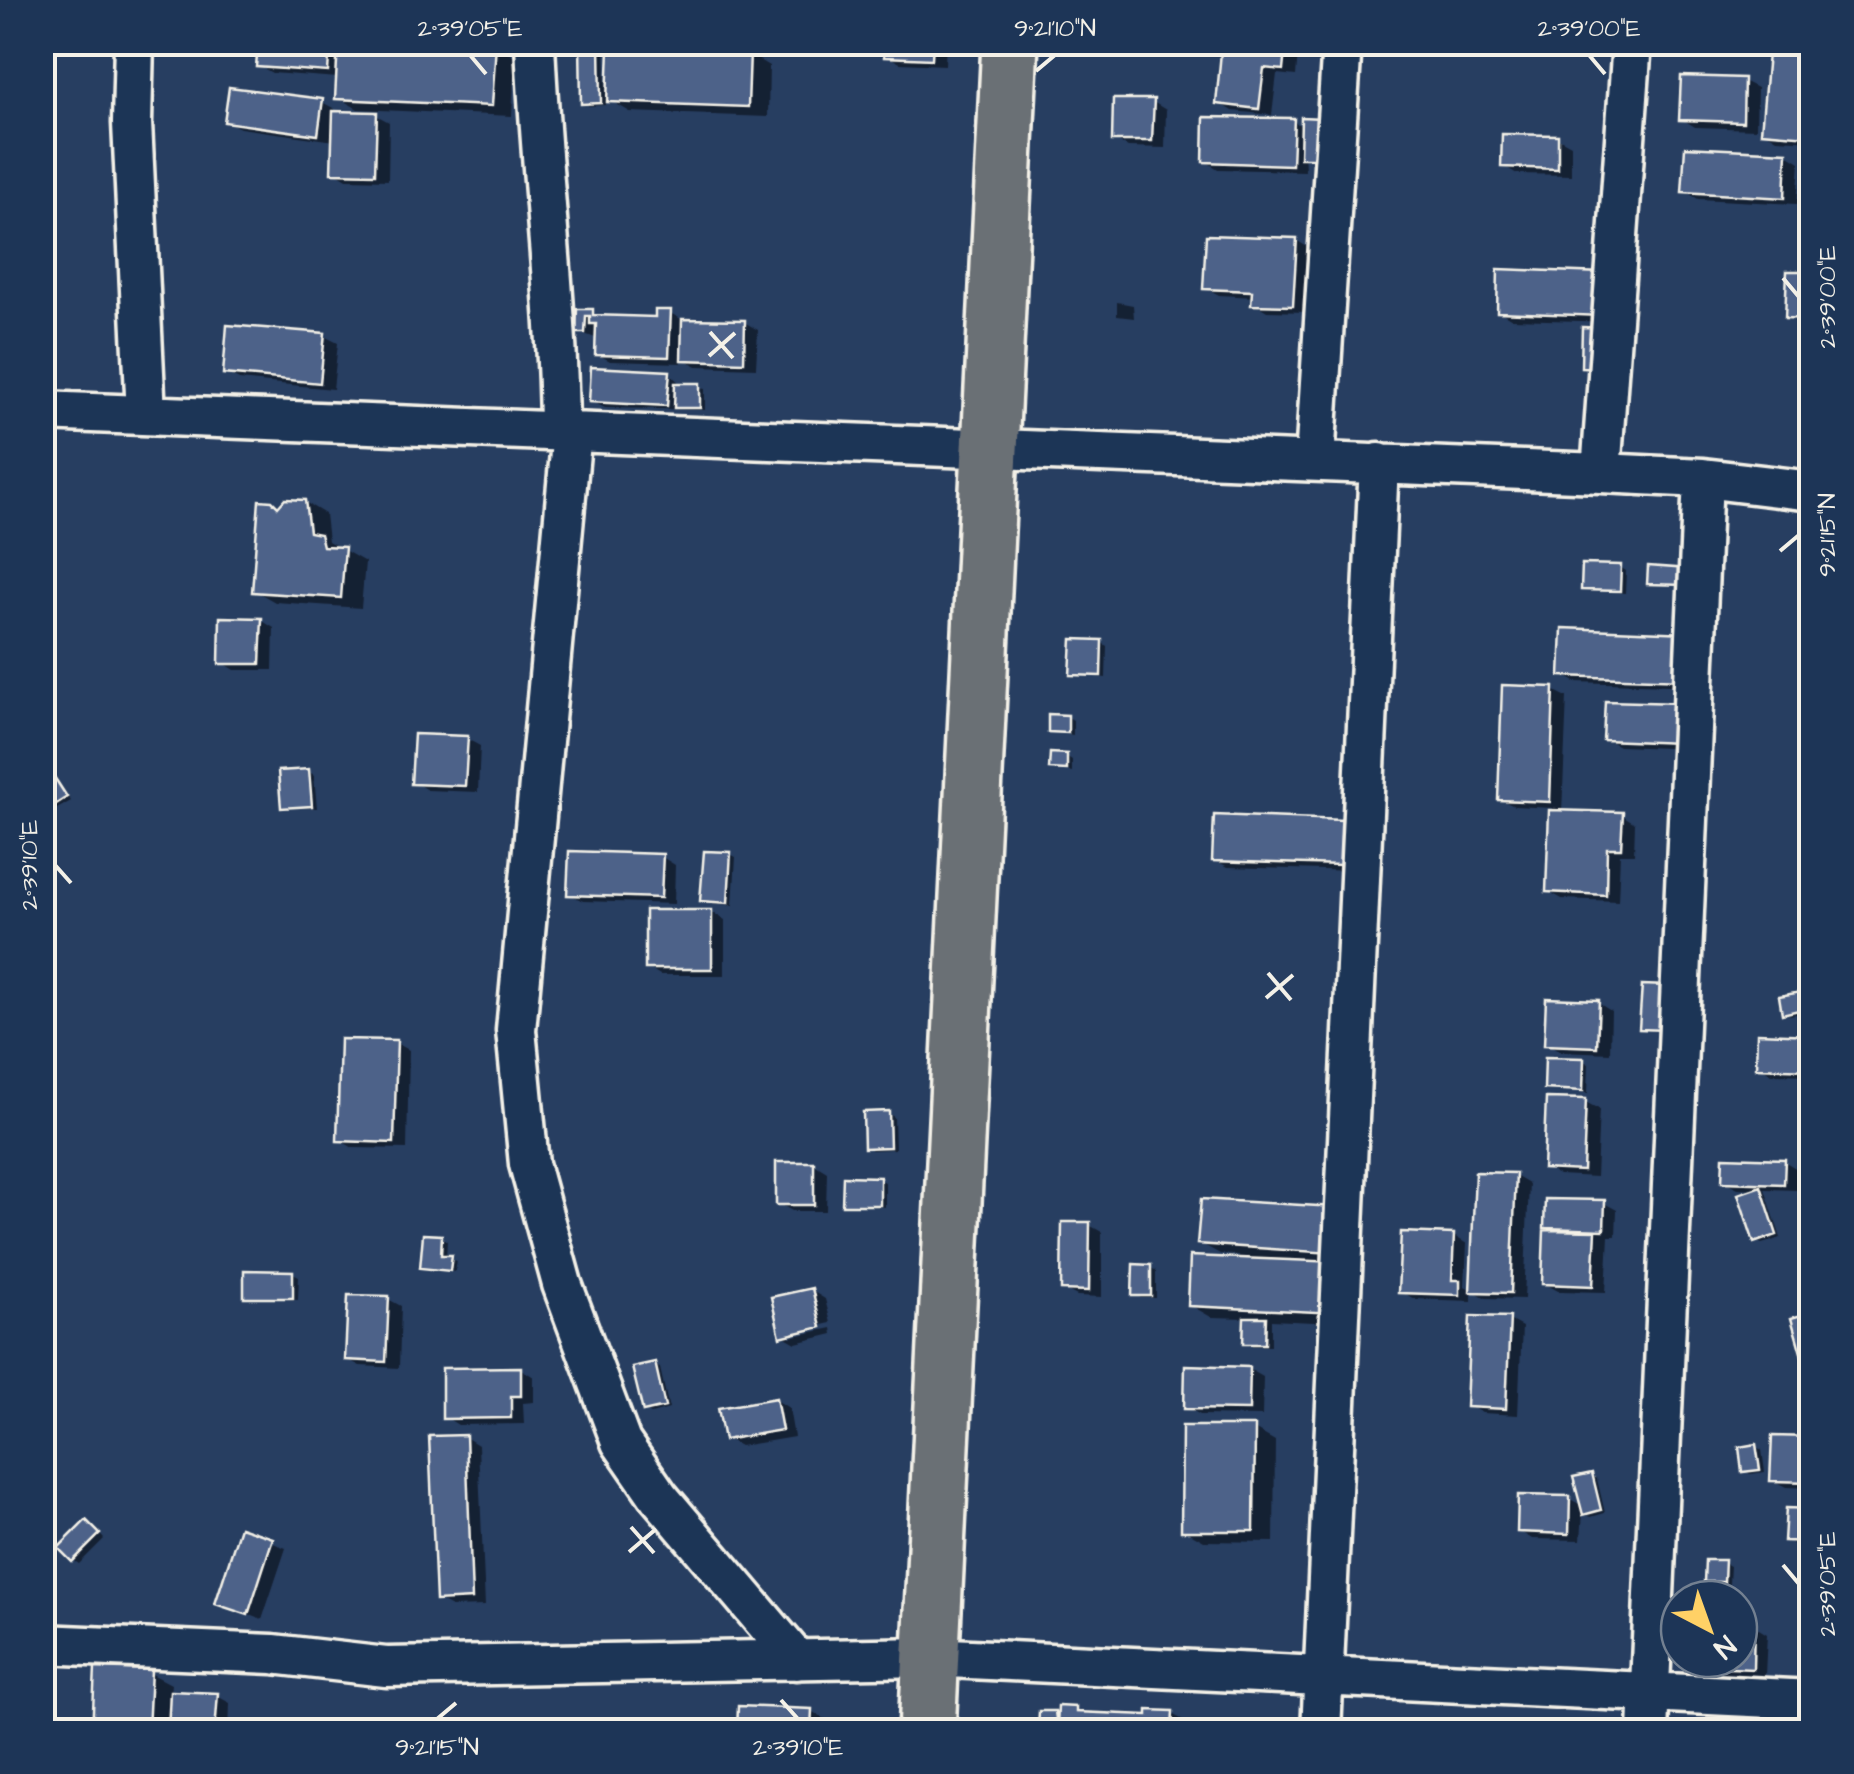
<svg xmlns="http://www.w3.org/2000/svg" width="1854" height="1774" font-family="'Architects Daughter',sans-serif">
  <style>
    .shadow { fill: #0007 }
    .building { fill: #4d6289; stroke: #f4f1e8; stroke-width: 2.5 }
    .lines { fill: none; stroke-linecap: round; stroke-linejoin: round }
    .minor-casing { stroke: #f4f1e8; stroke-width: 45 }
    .primary-casing { stroke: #f4f1e8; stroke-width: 62 }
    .minor { stroke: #1d3557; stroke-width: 38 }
    .primary { stroke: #6b6f75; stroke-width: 55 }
    .ticks { fill: none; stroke: #f4f1e8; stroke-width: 4 }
    .neatline { fill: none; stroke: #f4f1e8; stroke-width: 4 }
    .ticks-label { font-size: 25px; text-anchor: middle; fill: #f4f1e8 }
  </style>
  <rect width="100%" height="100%" fill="#273e61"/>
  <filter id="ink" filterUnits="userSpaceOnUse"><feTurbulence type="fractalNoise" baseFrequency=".01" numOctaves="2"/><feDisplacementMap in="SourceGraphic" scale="20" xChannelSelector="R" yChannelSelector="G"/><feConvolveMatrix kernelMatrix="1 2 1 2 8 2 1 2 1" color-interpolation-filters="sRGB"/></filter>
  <g filter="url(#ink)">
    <path class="shadow" d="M261,42L495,45L515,57L512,116L358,109L337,97L338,78L272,73L259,66Z
      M887,42H946L945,65L900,63L886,55Z
      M1225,42H1299L1296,76L1277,74L1272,115L1232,111L1219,103Z
      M600,44L605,48L606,84L749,54L769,66L768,117L630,112L606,98V105L589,106L583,102Z
      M1812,47V141L1777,139L1764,131Z
      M1743,81L1757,88L1756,129L1695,127L1682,119Z
      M322,102L335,109V114L376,115L389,122L388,180L347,179L334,171L335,141L240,128L226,121Z
      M1153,102L1166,110L1165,148L1128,147L1115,140Z
      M1293,121L1303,127L1305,171L1218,169L1205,161Z
      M1558,138L1571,145V175L1517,174L1504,166Z
      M1787,154L1800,162L1797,204L1698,199L1685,191Z
      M1296,240L1309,248L1306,312L1267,311L1254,303L1255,297L1219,295L1206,288Z
      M1812,274V325L1801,324L1787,316Z
      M1602,275L1614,322L1512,319L1499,311Z
      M1117,302L1133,305L1134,318L1117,316Z
      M579,311L603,318L657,319L670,313L683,320L744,322L758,330L756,368L697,366L682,358V363L610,361L597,354L598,339L579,332Z
      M324,336L338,343L333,389L239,380L226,373Z
      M669,373L682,385L705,389V410L605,408L591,401Z
      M305,502L325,514L328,541L365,562L361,608L275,602L254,590L280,508Z
      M1620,567L1626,571L1625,593L1583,589Z
      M261,620L274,628L273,670H235L222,662Z
      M1564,631L1699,686L1575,682L1562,674Z
      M1101,642L1107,646L1106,678L1073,674Z
      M1553,690L1567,697L1562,813L1622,815L1635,823L1634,854H1620L1618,901L1562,899L1548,891L1552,808L1514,806L1500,799Z
      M1607,704L1692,749L1619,746L1606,739Z
      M1068,717L1073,720V735L1051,731Z
      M467,739L480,746L478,792L427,790L414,782Z
      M1066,756L1072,760V772L1052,768Z
      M308,771L314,775L317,808L283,806Z
      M49,772L71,801L57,809L51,806Z
      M1342,822L1356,830L1354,871L1228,867L1215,860Z
      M730,854L736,857L733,905L709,903L703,900Z
      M662,857L675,865L674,904L583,901L569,894Z
      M712,912L725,920V975H660L647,967Z
      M1812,992V1011L1790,1015L1784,1012Z
      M1598,1003L1611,1011L1610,1053L1560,1051L1547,1043Z
      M1812,1037V1075L1772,1074L1759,1066Z
      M396,1043L409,1050L407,1149L353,1148L340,1140Z
      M1584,1061L1589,1064L1588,1093L1546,1088Z
      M1585,1102L1599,1109L1596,1177L1559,1175L1545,1168Z
      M889,1114L894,1117L895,1149L872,1150L866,1146Z
      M1784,1161L1797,1169V1190L1765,1189L1781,1238L1762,1244L1756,1241L1759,1189L1738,1188L1724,1181Z
      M814,1164L827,1172L826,1211H792L778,1203Z
      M1515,1176L1529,1184L1524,1299L1486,1298L1472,1290Z
      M879,1179L885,1182V1207L844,1204Z
      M1548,1201L1604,1203L1617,1210L1616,1236H1609L1606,1292L1558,1291L1544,1283Z
      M1334,1209L1356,1324L1271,1320V1346H1251L1245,1342L1246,1318L1211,1317L1190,1305L1239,1260V1255L1220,1254L1200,1243Z
      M1089,1225L1102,1232V1297L1077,1296L1064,1289Z
      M1454,1236L1467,1244L1465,1286L1472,1290V1301L1414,1299L1401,1291Z
      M442,1238L447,1241L446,1258L457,1261L455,1272L422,1266Z
      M1150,1267L1156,1271V1298H1141L1135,1295Z
      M293,1273L299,1276L298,1300L246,1296Z
      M812,1291L825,1299L831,1323L790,1332V1337L832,1328L833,1334L796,1343L782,1335Z
      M388,1299L401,1306L399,1368L360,1366L347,1359Z
      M1509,1320L1522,1327L1518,1415L1482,1413L1469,1406Z
      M654,1365L660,1368L669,1409L651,1414L645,1410Z
      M521,1369L534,1377V1402L523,1403L524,1424L458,1425L445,1417Z
      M1249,1369L1263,1377L1262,1416L1200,1415L1187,1407Z
      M776,1400L789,1408L794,1437L740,1446L727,1439Z
      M1254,1429L1275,1441L1274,1542L1204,1541L1183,1529Z
      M465,1437L478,1445L485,1606L451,1607L438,1600Z
      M1812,1440V1488L1786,1487L1772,1480Z
      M1756,1447L1762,1450L1765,1472L1750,1474L1745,1471Z
      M1591,1475L1597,1479L1605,1513L1591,1517L1583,1512L1581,1540L1532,1539L1519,1531L1570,1499L1583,1506Z
      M1812,1511V1548H1800L1787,1540Z
      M92,1526L104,1539L79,1564L73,1560Z
      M242,1531L286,1548L262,1620L218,1603Z
      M1724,1563L1730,1566L1729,1584L1707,1580Z
      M1739,1625L1754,1626L1767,1634L1765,1675L1722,1673L1709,1666V1659H1739Z
      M150,1673L171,1684L170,1693L217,1696L230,1703L229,1732H94Z
      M1075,1710L1084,1715L1150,1718L1172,1714L1185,1721V1732H1041L1054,1714L1060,1717Z
      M811,1711L832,1723L831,1732H740Z"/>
    <path class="building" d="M258,42H330L328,72L256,67Z
      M338,42L496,43L492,106L335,99Z
      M580,42H600L601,103L581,104Z
      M884,42H933L932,59L884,57Z
      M1222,42H1286L1283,70L1264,68L1259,109L1216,104Z
      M1769,42L1812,45L1808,136L1761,132Z
      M609,47L750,52L748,107L607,102Z
      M1681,76L1744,78L1743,122L1679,120Z
      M229,87L323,99L318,135L224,122Z
      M1113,99H1154L1152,141H1112Z
      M333,111L377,112L375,174L331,173Z
      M1204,117L1294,118L1292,165L1203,162Z
      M1301,117L1321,118L1320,158H1300Z
      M1502,134L1558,135V169L1501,167Z
      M1685,147L1787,152L1785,198L1682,192Z
      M1206,235L1297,238L1293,306L1251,305L1252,291L1203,289Z
      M1498,269L1603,273L1601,316L1497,312Z
      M1787,271H1812V319L1785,318Z
      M577,309H593V315L655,317V310H671L669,357L595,355L596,324H590V316H586L585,333H576Z
      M682,319L745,320L744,362L681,360Z
      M227,325L325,333L320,383L223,374Z
      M1582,327L1606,328L1604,368L1581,367Z
      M591,367L670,371L667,406L589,402Z
      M675,383H700V408H674Z
      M285,499L305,500L309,532L320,534L323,546L345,547L341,598L252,592L259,500L272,501L278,507Z
      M1582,564L1621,565L1620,591L1581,590Z
      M1648,566L1688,569L1687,585L1647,584Z
      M220,617L262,618L260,664H219Z
      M1562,628L1688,633L1686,680L1560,676Z
      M1072,639L1102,640L1101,676L1070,675Z
      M1502,685L1554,687L1550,802L1498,800Z
      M1605,701L1680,703L1679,743L1603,740Z
      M1048,714L1068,715V733L1048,732Z
      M414,734L468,736L465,786L411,784Z
      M1050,753L1067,754V770L1049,769Z
      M49,769L67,797L50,808L42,796V773Z
      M309,769L312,806L281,808L278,771Z
      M1549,810L1623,812L1621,848H1607L1606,895L1546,892Z
      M1214,815L1343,820L1341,865L1212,861Z
      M569,851L663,854L661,898L567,895Z
      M704,851L731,852L728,903L700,901Z
      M645,910H712V969H645Z
      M1642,985L1667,986L1666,1030L1639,1029Z
      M1812,990V1007L1782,1014L1779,996Z
      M1546,998L1599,1000L1597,1047L1544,1045Z
      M1757,1033L1812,1035V1070L1756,1068Z
      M340,1039L397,1040L394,1143L337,1141Z
      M1545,1057L1584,1058L1583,1091L1544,1089Z
      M1546,1098L1586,1099L1583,1171L1543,1169Z
      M889,1111L890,1147L864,1148L863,1112Z
      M1723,1157L1785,1159L1784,1184L1722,1182Z
      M776,1162H814V1205H776Z
      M1475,1172L1516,1173L1511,1293L1470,1292Z
      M843,1176L880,1177V1205H842Z
      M1761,1186L1777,1235L1754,1243L1738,1194Z
      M1807,1191H1812V1302H1802Z
      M1201,1199L1335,1207L1332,1253L1197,1244Z
      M1545,1199L1605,1200L1604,1230L1544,1228Z
      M1062,1222H1090L1089,1291L1061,1290Z
      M1544,1230L1596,1231L1593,1286L1542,1284Z
      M1401,1232L1454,1234L1452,1280H1460V1295L1398,1293Z
      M423,1234L442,1235L441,1255H452L450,1271L420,1268Z
      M1190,1256L1338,1262L1336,1313L1188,1306Z
      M1133,1264L1151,1265V1296H1132Z
      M244,1270L293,1271V1298H244Z
      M812,1288L821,1327L780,1337L771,1297Z
      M348,1295L389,1296L386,1362L345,1360Z
      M1812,1312V1391L1791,1318Z
      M1470,1316L1510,1317L1506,1409L1466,1407Z
      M1244,1317H1266L1265,1344H1243Z
      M655,1362L665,1407L643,1412L632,1367Z
      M1185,1365L1250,1367L1249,1410L1184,1409Z
      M521,1367V1396H511V1418L442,1419V1368Z
      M776,1398L782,1430L724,1440L718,1408Z
      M1182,1426H1255L1254,1531H1181Z
      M466,1435L472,1599L436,1601L429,1436Z
      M1772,1436L1812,1437V1482L1770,1481Z
      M1756,1444L1760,1470L1742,1472L1739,1447Z
      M1592,1473L1601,1510L1583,1515L1573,1477Z
      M1518,1495L1570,1496L1569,1534L1517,1532Z
      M1786,1508L1812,1509V1542L1784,1541Z
      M86,1520L100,1534L72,1562L58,1548Z
      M240,1527L273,1538L248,1615L215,1604Z
      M1705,1560H1725L1724,1582H1704Z
      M1739,1623H1754L1753,1669L1706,1667V1659H1739Z
      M95,1668L151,1670L148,1732H92Z
      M170,1691L218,1693L215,1732H168Z
      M738,1706L812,1709L811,1732H737Z
      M1058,1706L1076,1707V1712L1148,1715V1710L1173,1711L1172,1732H1038L1039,1711H1055L1057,1727Z"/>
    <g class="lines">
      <g class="minor-casing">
        <path id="minor" d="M134,42L132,123L146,415
          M535,42C540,172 558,301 559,431
          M42,411L1601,473L1703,478L1812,491
          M572,431L516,1030L529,1164L562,1284L621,1442L659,1497L797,1660
          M1315,461L1342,42
          M1601,473L1632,42
          M42,1644L273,1654L386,1667L929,1657L1812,1700
          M1321,1732L1379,463
          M1648,1732L1703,478"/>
      </g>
      <g class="primary-casing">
        <path id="primary" d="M927,1732L1010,42"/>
      </g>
      <use href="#minor" class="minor"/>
      <use href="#primary" class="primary"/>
    </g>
  </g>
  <path class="ticks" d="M470,55L486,74M1589,55L1605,74M1036,71L1055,55M1783,278L1799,297M710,332L733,358M709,356L735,333M1780,551L1799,535M55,865L71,883M1268,973L1291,1000M1266,998L1293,975M631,1527L654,1553M629,1552L656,1529M1783,1565L1799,1584M781,1700L798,1719M437,1719L456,1703"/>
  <rect width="1854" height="1774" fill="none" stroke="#1d3557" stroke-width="110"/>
  <g transform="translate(1709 1629) rotate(139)"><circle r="48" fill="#1d3557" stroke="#738091" stroke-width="2.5"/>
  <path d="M0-8L18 38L0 25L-18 38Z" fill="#ffd166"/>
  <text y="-15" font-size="28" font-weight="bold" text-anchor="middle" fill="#f4f1e8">N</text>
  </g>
  <rect x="55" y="55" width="1744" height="1664" class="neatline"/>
  <g class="ticks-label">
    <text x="470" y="36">2°39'05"E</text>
    <text x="1055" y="36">9°21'10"N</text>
    <text x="1589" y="36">2°39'00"E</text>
    <text transform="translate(1826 297) rotate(-90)" y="9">2°39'00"E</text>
    <text transform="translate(1826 535) rotate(-90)" y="9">9°21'15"N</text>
    <text transform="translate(28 865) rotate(-90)" y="9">2°39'10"E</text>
    <text transform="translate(1826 1584) rotate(-90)" y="9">2°39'05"E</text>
    <text x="437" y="1755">9°21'15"N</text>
    <text x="798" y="1755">2°39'10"E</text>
  </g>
</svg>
